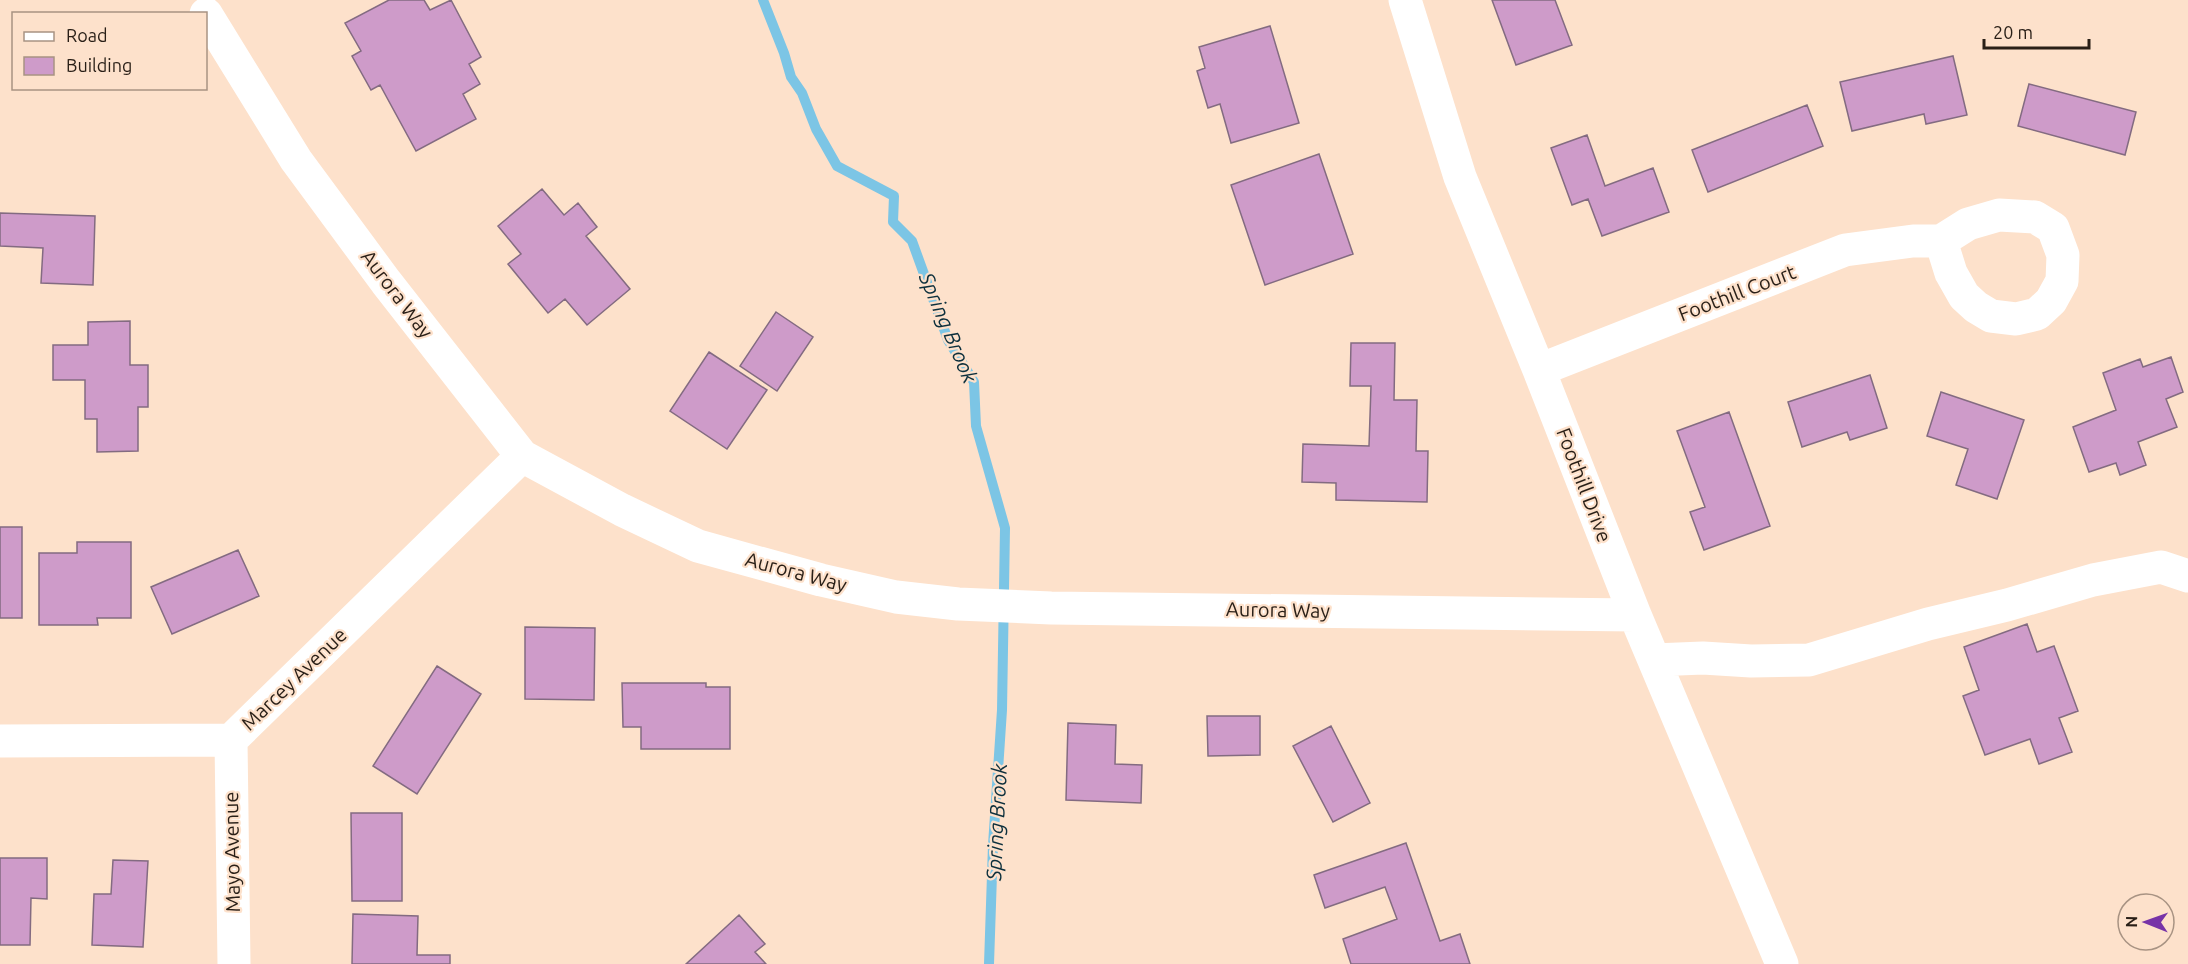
<svg xmlns="http://www.w3.org/2000/svg" width="2188" height="964" font-family="Ubuntu,sans-serif">
  <style>
    .lines { fill: none; stroke-linecap: round; stroke-linejoin: round }
    .stream { stroke: #7cc5e5; stroke-width: 10 }
    .building { fill: #ce9bc9; stroke: #836b81; stroke-width: 1.5 }
    .minor { stroke: #fff; stroke-width: 33 }
    .labels { text-anchor: middle; stroke-width: 4.5; stroke-linejoin: round; paint-order: stroke }
    .street-label { font-size: 20px; fill: #291f17; stroke: #fde1cb }
    .water-label { font-size: 21px; font-style: italic; fill: #0c2f3c; stroke: #fde1cb }
  </style>
  <rect width="100%" height="100%" fill="#fde1cb"/>
  <g class="lines">
    <path class="stream" d="M763,0L784,53L791,77L802,93L816,129L837,166L894,196L893,222L912,241L948,340L974,382L976,426L1005,528L1002,710L993,845L989,964"/>
  </g>
  <path class="building" d="M389,0H424L430,10L451,0L481,57L469,64L480,84L463,94L476,119L416,151L380,85L371,90L352,56L361,51L345,23Z
    M1492,0H1555L1572,45L1516,65Z
    M1270,26L1299,123L1231,143L1220,104L1208,108L1197,71L1205,68L1199,47Z
    M1953,56L1967,115L1926,124L1924,114L1852,131L1840,82Z
    M2029,84L2136,112L2125,155L2018,126Z
    M1807,105L1823,146L1708,192L1692,150Z
    M1587,135L1605,186L1653,168L1669,212L1602,236L1588,199L1572,205L1551,148Z
    M1319,154L1353,254L1265,285L1231,185Z
    M542,189L564,215L578,203L597,227L586,236L630,289L587,325L565,299L548,313L508,264L521,254L498,226Z
    M0,213L95,216L93,285L41,283L43,248L0,246Z
    M776,312L813,337L777,391L740,366Z
    M130,321V365H148V407H138V451L97,452V419H85V380H53V345H88V322Z
    M1351,343H1395L1394,400H1417L1416,451H1428L1427,502L1336,500V483L1302,482L1303,444L1369,446L1371,386H1350Z
    M709,352L767,390L727,449L670,411Z
    M2171,357L2183,392L2166,399L2177,427L2138,442L2146,465L2120,475L2116,463L2089,472L2073,427L2116,410L2103,373L2140,359L2143,367Z
    M1870,375L1887,428L1850,440L1847,432L1802,447L1788,402Z
    M1941,392L2024,420L1997,499L1956,485L1968,449L1927,436Z
    M1729,412L1770,526L1704,550L1690,512L1705,507L1677,431Z
    M0,527H22V618H0Z
    M77,542H131V618H97L98,625H39V553H77Z
    M238,550L259,596L172,634L151,587Z
    M2027,624L2037,652L2054,646L2078,711L2059,718L2072,752L2039,764L2030,739L1985,755L1963,696L1979,690L1964,647Z
    M525,627L595,628L594,700L525,699Z
    M437,666L481,694L417,794L373,766Z
    M622,683H706V687H730V749H641V727H623Z
    M1207,716H1260V755L1208,756Z
    M1068,723L1116,725L1115,764L1142,765L1141,803L1066,800Z
    M1331,726L1370,803L1333,822L1293,746Z
    M351,813H402V901H352Z
    M1406,843L1440,941L1460,934L1470,964H1351L1343,939L1397,919L1385,887L1325,908L1314,875Z
    M0,858H47V899L31,898L30,945H0Z
    M113,860L148,861L143,947L92,945L94,894H111Z
    M353,914L418,916L417,955H450V964H352Z
    M739,915L765,944L755,952L766,964H686Z"/>
  <g class="lines">
    <path class="minor" d="M1405,0L1460,177L1539,370L1635,615L1782,964
      M206,14L296,160L386,282L522,456L622,510L698,546L821,580L896,597L958,604L1051,608L1635,615
      M1539,370L1845,250L1913,241H1941L1968,224L1999,215L2035,217L2053,228L2063,255L2062,281L2051,301L2037,314L2016,319L1991,316L1976,307L1964,296L1951,273L1941,241
      M1654,660L1703,658L1751,661L1809,660L1928,624L2007,605L2093,580L2161,567L2188,576
      M231,740L234,964
      M0,741L231,740L522,456"/>
  </g>
  <g class="labels">
    <g class="street-label">
      <text transform="translate(1737 293) rotate(-21)" y="7">Foothill Court</text>
      <text transform="translate(397 294) rotate(53)" y="7">Aurora Way</text>
      <text transform="translate(1584 485) rotate(69)" y="7">Foothill Drive</text>
      <text transform="translate(796 572) rotate(15)" y="7">Aurora Way</text>
      <text transform="translate(1278 610) rotate(1)" y="7">Aurora Way</text>
      <text transform="translate(294 679) rotate(-44)" y="7">Marcey Avenue</text>
      <text transform="translate(232 852) rotate(-91)" y="7">Mayo Avenue</text>
    </g>
    <g class="water-label">
      <text transform="translate(948 328) rotate(67)" y="7">Spring Brook</text>
      <text transform="translate(997 822) rotate(-87)" y="7">Spring Brook</text>
    </g>
  </g>
  <rect x="12" y="12" width="195" height="78" fill="#fde1cb" stroke="#a89383" stroke-width="1.5"/>
  <rect x="24" y="32" width="30" height="9" fill="#ffffff" stroke="#a89383" stroke-width="1.5"/>
  <text x="66" y="42" font-size="18" fill="#291f17">Road</text>
  <rect x="24" y="57" width="30" height="18" fill="#ce9bc9" stroke="#a89383" stroke-width="1.5"/>
  <text x="66" y="72" font-size="18" fill="#291f17">Building</text>
  <g transform="translate(2146 922) rotate(271)"><circle r="28" fill="#fde1cb" stroke="#a89383" stroke-width="1.5"/>
  <path d="M0-4.5L10 22L0 15L-10 22Z" fill="#7733a7"/>
  <text y="-9" font-size="16" font-weight="bold" text-anchor="middle" fill="#291f17">N</text>
  </g>
  <path d="M1984 39v9h105v-9" fill="none" stroke="#291f17" stroke-width="3"/>
  <text x="1993" y="39" font-size="18" fill="#291f17" stroke="#fde1cb" stroke-width="4.5" paint-order="stroke">20 m</text>
</svg>
